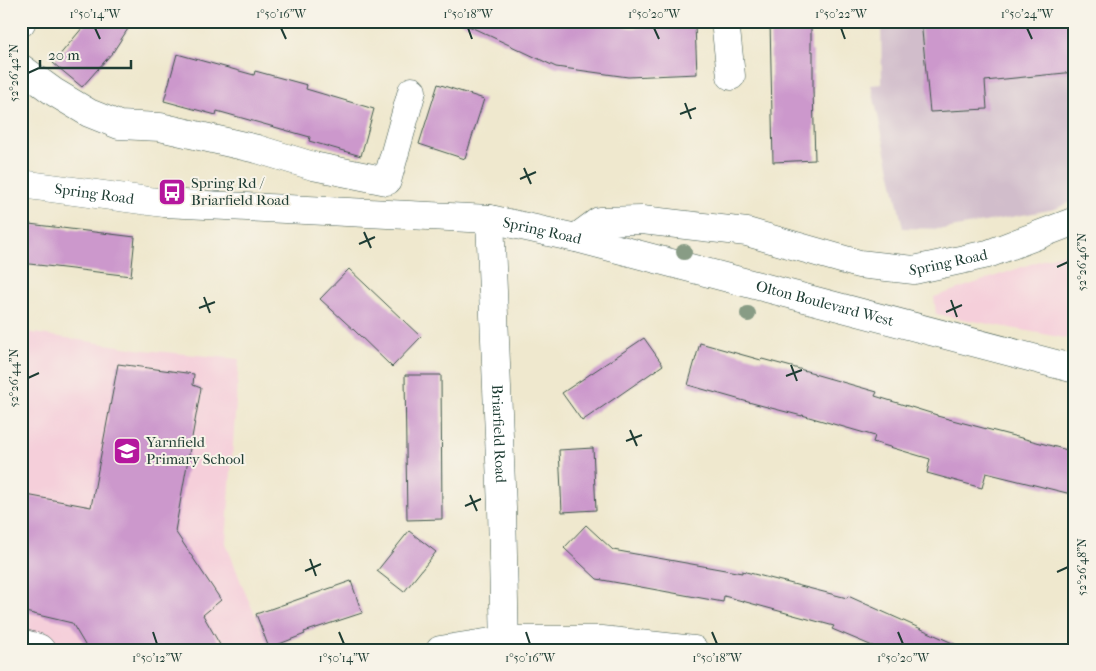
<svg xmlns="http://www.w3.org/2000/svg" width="1096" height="671" font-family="'IM FELL French Canon',serif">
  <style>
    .built { fill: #f5cfda }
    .industrial { fill: #d1bdcb }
    .building { fill: #cc98cc }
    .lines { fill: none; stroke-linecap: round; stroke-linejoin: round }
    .minor-casing { stroke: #3e574b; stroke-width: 29 }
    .minor { stroke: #fff; stroke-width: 28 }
    .tree { fill: #889c85 }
    .ticks { fill: none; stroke: #1f3d34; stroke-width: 2 }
    .labels { text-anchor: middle; stroke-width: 4; stroke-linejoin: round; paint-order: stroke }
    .poi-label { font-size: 15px; fill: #1f3d34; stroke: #f7f3e8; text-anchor: start }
    .street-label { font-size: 15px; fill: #1f3d34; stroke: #f7f3e8 }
    .neatline { fill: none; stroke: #1f3d34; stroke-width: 2 }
    .ticks-label { font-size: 12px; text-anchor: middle; fill: #1f3d34 }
  </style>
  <rect width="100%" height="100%" fill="#f7f3e8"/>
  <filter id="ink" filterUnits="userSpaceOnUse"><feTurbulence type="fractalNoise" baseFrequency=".02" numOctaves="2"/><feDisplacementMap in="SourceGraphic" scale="10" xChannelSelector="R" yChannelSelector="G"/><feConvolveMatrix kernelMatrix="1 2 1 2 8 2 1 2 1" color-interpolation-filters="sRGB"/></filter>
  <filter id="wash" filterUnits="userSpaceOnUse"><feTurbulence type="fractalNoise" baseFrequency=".0096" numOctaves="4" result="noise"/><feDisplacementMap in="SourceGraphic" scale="20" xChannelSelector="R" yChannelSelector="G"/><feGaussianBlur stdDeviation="1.12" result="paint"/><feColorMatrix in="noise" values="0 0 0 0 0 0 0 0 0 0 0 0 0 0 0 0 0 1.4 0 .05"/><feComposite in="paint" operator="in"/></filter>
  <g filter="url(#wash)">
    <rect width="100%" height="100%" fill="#efe8ce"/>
    <path class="built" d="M1075,249V340L936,314L934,297Z
      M21,331L144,350L239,359L226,543L242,585L270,650H21Z"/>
    <path class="industrial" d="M881,21H1075V200L1055,209L945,229L903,228L871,85L882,84Z"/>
    <g id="blocks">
      <path class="building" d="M88,21H133L113,52L82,87L53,63Z
        M458,21H584L632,28L695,25L697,74L628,77L556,67Z
        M770,21H811V51H813V90L815,160L773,162Z
        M921,21H1075V72L985,81L987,109L930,112Z
        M177,54L254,75L255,71L307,85L306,89L374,109L361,156L309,141L310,137L217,111L216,115L164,101Z
        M438,84L484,99L465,159L419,144Z
        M21,223L135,237L131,276L21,263Z
        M349,269L421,337L392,367L355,331L320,299Z
        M644,338L663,365L582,421L562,393Z
        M700,343L761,360L762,359L814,373V374L877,392L875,396L937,415V416L1075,452V495L986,473L982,488L927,473L930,459L873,442L875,436L802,415V416L748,402L688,385Z
        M118,364L194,374L193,385L201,388L175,531L221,600L203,615L223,650H88L72,623L21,611V494L91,507Z
        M405,375H441L442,519L407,520Z
        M593,448L596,510L562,512L559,450Z
        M586,525L613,550L742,573V571L847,598L848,596L968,650H882L832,629L834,626L724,596L723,602L597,579L564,548Z
        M409,531L436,552L404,592L377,571Z
        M351,581L362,613L304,632L305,634L269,648L256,614Z"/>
    </g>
  </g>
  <g filter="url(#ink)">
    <use href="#blocks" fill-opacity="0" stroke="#3e574b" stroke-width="1"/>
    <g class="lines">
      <g class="minor-casing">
        <g id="minor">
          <path d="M725,21L731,76"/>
          <path d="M21,23L22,21"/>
          <path d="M21,68L54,92L89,113L119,125L160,127L257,149L313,166L387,181L412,91"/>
          <path id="s1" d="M21,184L164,203L490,219L576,238L1075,369"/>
          <path id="s2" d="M490,219L502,508L505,650"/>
          <path id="s3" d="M576,238L599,221L642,220L747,232L859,264L914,270L988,254L1075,221"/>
          <path d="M21,643L39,648L41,650"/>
          <path d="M440,650L504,640H602L694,650"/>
        </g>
      </g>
      <use href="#minor" class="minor"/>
    </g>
    <g class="tree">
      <circle cx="684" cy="252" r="8"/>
      <circle cx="748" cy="314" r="8"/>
    </g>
  </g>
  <path class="ticks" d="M95,28L100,39M281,28L286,39M468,28L472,39M654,28L659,39M841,28L845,39M1027,28L1032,39M28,73L39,68M685,103L691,119M680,114L696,108M524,168L531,184M520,179L536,172M364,232L371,248M359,244L375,237M1057,267L1068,262M204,297L210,313M951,300L957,317M199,308L215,302M946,312L962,305M791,365L797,381M786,376L802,370M28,378L39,373M630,430L637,446M626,441L642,435M470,495L477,511M465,506L481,499M310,559L316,576M305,571L321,564M1057,572L1068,567M153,632L157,644M339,632L344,644M526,632L530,644M712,632L717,644M898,632L903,644"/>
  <defs>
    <g id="bus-square" transform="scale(1.4375)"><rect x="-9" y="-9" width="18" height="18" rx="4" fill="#b5179e" stroke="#f7f3e8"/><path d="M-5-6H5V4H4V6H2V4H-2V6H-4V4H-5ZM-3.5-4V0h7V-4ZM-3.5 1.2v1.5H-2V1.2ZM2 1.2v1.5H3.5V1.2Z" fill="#fff"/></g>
    <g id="school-square" transform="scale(1.4375)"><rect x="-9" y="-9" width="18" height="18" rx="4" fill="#b5179e" stroke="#f7f3e8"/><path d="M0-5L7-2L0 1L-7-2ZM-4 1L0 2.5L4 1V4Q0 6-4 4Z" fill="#fff"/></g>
  </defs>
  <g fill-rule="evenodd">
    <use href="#bus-square" x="172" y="192"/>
    <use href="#school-square" x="127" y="451"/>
  </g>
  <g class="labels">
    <g class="poi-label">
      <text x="191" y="188">Spring Rd /<tspan x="191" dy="17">Briarfield Road</tspan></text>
      <text x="146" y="447">Yarnfield<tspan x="146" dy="17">Primary School</tspan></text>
    </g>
    <g class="street-label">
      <text dy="5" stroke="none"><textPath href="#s1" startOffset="74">Spring Road</textPath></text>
      <text dy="5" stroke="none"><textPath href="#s1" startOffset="524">Spring Road</textPath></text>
      <text dy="5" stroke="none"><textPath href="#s3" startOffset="384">Spring Road</textPath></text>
      <text dy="5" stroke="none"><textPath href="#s1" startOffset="816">Olton Boulevard West</textPath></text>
      <text dy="5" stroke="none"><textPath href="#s2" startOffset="215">Briarfield Road</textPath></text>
    </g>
  </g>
  <rect width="1096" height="671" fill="none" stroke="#f7f3e8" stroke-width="55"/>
  <path d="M40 60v8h91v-8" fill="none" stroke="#1f3d34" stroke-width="2.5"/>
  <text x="48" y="60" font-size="15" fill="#1f3d34" stroke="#f7f3e8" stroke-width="4" paint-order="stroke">20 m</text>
  <rect x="28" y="28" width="1040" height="616" class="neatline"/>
  <g class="ticks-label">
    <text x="95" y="18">1°50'14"W</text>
    <text x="281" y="18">1°50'16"W</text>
    <text x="468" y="18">1°50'18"W</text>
    <text x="654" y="18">1°50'20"W</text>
    <text x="841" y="18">1°50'22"W</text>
    <text x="1027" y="18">1°50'24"W</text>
    <text transform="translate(14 73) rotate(-90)" y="4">52°26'42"N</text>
    <text transform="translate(1082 262) rotate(-90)" y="4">52°26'46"N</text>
    <text transform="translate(14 378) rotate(-90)" y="4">52°26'44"N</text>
    <text transform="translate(1082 567) rotate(-90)" y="4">52°26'48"N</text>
    <text x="157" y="662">1°50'12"W</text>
    <text x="344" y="662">1°50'14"W</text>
    <text x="530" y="662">1°50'16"W</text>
    <text x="717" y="662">1°50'18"W</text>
    <text x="903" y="662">1°50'20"W</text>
  </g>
</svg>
